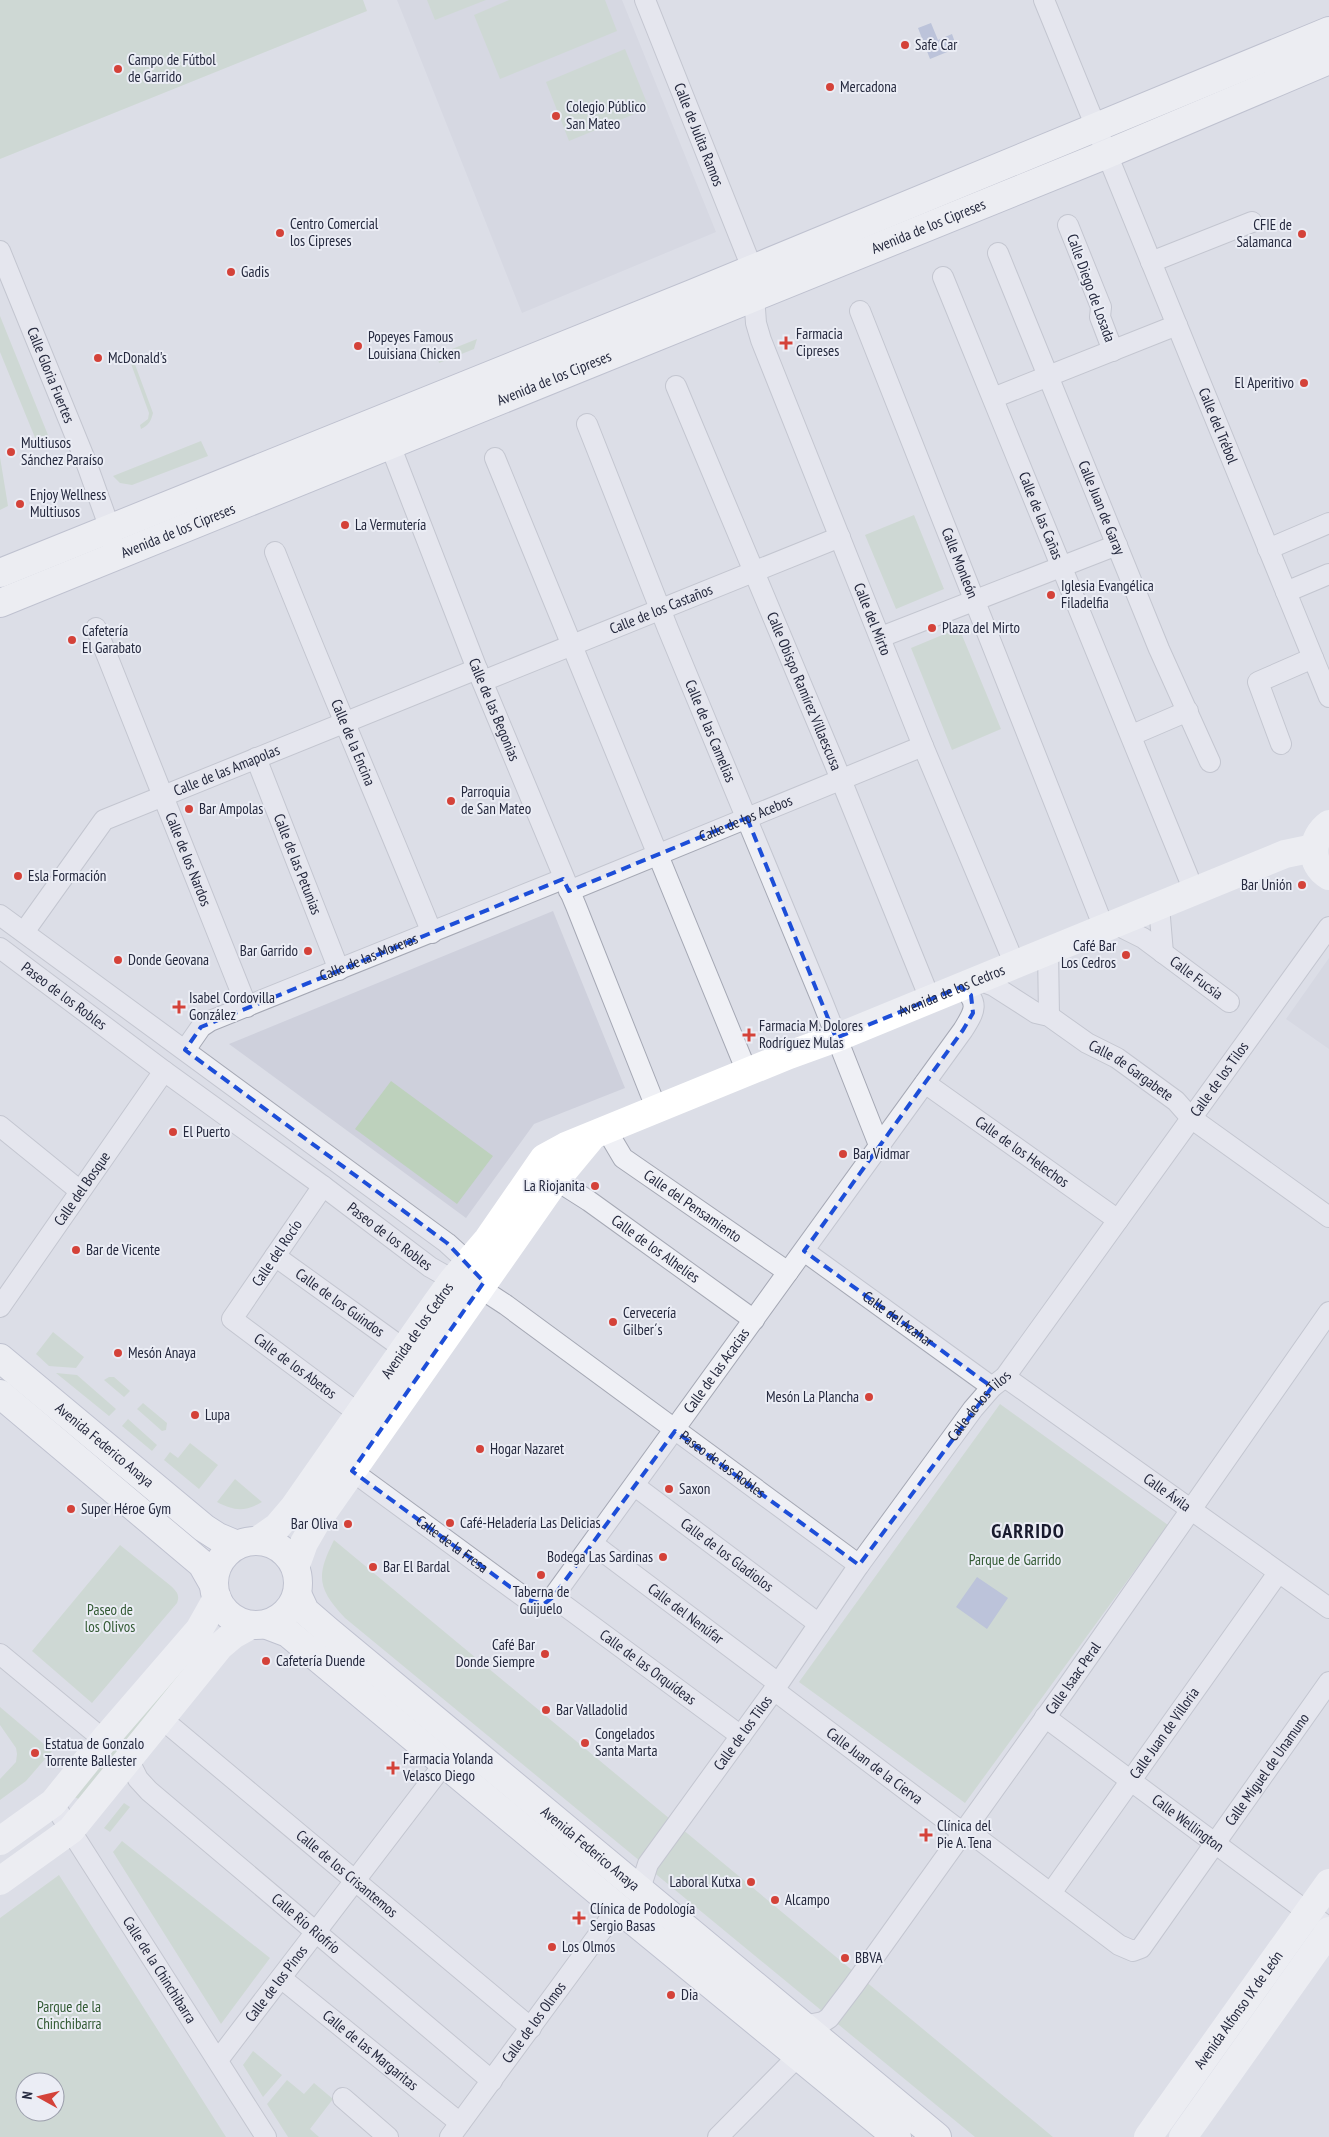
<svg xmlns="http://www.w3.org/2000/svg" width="1329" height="2137" font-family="'PT Sans Narrow',sans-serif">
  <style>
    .built { fill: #ced0dc }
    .green { fill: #bdd1bc; fill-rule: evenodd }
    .water { fill: #94a3c9 }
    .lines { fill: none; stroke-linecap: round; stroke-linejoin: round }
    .minor-casing { stroke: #a5a8b4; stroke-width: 22 }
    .primary-casing { stroke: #9b9fb3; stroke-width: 30 }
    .minor { stroke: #eff0f5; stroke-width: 20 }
    .secondary { stroke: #fff; stroke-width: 28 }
    .primary { stroke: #fff; stroke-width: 28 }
    .marked { fill: none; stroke: #1d4ed8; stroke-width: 4; stroke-dasharray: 10 6; stroke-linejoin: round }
    .poi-dot { fill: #d44239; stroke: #ebedf5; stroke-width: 2 }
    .labels { text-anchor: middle; stroke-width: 4; stroke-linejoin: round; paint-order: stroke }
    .poi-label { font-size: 15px; fill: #25293e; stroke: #ebedf5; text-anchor: start }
    .street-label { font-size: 15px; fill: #25293e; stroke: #ebedf5 }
    .park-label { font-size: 15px; fill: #325a33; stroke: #ebedf5 }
    .district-label { font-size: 20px; font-weight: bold; letter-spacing: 1px; fill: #181a2e; stroke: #ebedf5 }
  </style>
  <rect width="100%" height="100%" fill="#dcdee7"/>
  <path class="built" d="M397,0H622L716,232L522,313Z
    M553,911L625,1088L534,1124L466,1218L229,1044Z
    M1329,958V1049L1286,1019Z"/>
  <path class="green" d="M0,0H363L367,11L0,159Z
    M427,0H486L435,20Z
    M509,0H605L617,31L500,79L474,15Z
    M625,49L649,108L569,141L546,82Z
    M0,316L50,440L38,445L0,352Z
    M477,339L474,349L439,363L437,355Z
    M130,351L153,413C151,421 149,425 141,429L140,425L148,419L149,413L127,353Z
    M201,441L208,456L132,485L120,483L113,476Z
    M0,457L8,506L0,510Z
    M914,515L944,589L896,609L865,535Z
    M959,628L1001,729L952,750L911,648Z
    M391,1081L493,1156L457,1204L355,1129Z
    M53,1332L84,1357L76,1368L49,1366L36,1354Z
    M56,1373L77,1375L116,1409L109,1416Z
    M109,1377H114L130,1391L124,1397L104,1380Z
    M143,1403L167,1423L166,1430L162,1431L137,1409Z
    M1000,1404L1168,1525L965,1803L799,1682Z
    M128,1419L157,1445L152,1451L122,1426Z
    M190,1443L218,1465L199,1489L164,1460L170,1452L178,1458Z
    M235,1479L262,1502C245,1512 234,1511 217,1502Z
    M334,1540L1053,2137H975L345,1618C317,1588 316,1576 334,1540Z
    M120,1545L171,1586C177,1592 180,1595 177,1603L92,1703L32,1651Z
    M188,1654L195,1660L79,1799L74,1797Z
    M0,1707L52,1751L26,1781L0,1800V1779L16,1762L17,1754L16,1748L0,1725Z
    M124,1803L130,1807L110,1832L104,1828Z
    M122,1841L270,1958L221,2024L113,1852Z
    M59,1875L77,1903L226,2137H0V1918ZM25,2082H55V2112H25Z
    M253,2051L282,2075L263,2097L243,2065Z
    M287,2080L304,2094L314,2083L333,2099L310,2129L319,2137H288L267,2104Z"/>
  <path class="water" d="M931,23L938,40L952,34L957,48L930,59L918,28Z
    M977,1577L1008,1598L987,1629L956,1607Z"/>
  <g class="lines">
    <g class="minor-casing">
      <g id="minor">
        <path id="s1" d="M645,0L752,268L756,323L761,340L923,746L1015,965"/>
        <path id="s2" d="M1044,0L1329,697"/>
        <path d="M1068,225L1101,307L1100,317L1113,351"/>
        <path id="s3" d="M0,251L86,462L110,529L111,541"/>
        <path id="s4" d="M998,253L1159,649L1210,762"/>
        <path d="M1151,262L1252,222"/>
        <path id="s5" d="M943,277L1194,891"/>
        <path id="s6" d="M860,311L1104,928"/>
        <path id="s7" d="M676,386L833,760L930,999"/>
        <path d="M993,398L1177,325"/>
        <path id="s8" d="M587,424L668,629L823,1003L879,1145"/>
        <path id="s9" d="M382,434L390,445L477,669L576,906L657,1110"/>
        <path d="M495,458L747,1072"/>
        <path d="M1268,549L1329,523"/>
        <path id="s10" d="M275,552C326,680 380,806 432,933"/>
        <path d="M1286,592L1329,574"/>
        <path id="s11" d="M96,628L247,1007"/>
        <path d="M881,637L1117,545"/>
        <path id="s12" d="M483,681L840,537"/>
        <path d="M1132,735L1188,711"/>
        <path d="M1281,744L1258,682L1313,658"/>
        <path id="s13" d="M256,758L339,970"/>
        <path id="s14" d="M569,891L923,746"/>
        <path d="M1159,906L1163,953"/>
        <path d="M0,915L447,1243L469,1263L476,1273"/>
        <path id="s15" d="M1115,924L1143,938L1229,1002"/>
        <path id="s16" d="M24,932L104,820L477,669"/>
        <path id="s17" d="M0,948L164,1071L323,1186L430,1267L453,1280L480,1288L506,1305L859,1565"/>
        <path d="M1048,951L1049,1016"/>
        <path id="s18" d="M978,980L994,986L1036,1013L1049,1016L1087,1043L1117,1058L1176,1101L1191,1118L1329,1217"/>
        <path id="s19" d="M185,1050L201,1027L210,1021L563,879"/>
        <path id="s20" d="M925,1083L1118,1220"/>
        <path d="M0,1126L80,1191"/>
        <path id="s21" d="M607,1131L623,1158L788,1272"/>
        <path id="s22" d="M556,1180L589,1201L754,1320"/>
        <path id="s23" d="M323,1186L232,1319L358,1413"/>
        <path id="s24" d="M804,1251L992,1387"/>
        <path id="s25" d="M275,1256L404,1349"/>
        <path id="s26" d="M0,1307L164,1071"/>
        <path id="s27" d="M1005,1377L1329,1608"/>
        <path id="s28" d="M352,1471L528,1600C539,1606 543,1605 553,1597L963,1030C975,1011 980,1002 961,987"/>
        <path id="s29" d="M635,1486L819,1624"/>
        <path id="s30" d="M593,1544L778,1683"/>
        <path id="s31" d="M553,1597L741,1736"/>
        <path d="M0,1654L104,1740"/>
        <path id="s32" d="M774,1690L963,1833L980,1840L1119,1945L1133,1951L1141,1948L1146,1941L1329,1682"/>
        <path id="s33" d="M1045,1717L1329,1928"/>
        <path id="s34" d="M162,1719L531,2028"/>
        <path id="s35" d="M128,1759L138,1779L149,1791L492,2081"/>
        <path id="s36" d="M53,1803L266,2137"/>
        <path id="s37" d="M640,1889L648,1864L774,1690L859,1565L973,1409L992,1387L1005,1377L1329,927"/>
        <path id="s38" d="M1051,1893L1278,1573"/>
        <path id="s39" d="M281,1978L460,2123"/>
        <path id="s40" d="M803,2026L823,2022L829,2018L854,1985L1065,1690L1329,1312"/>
        <path id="s41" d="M218,2060L444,1764"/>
        <path d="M343,2098L388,2137"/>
        <path id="s42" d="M450,2137L618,1908"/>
        <path d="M718,2137L808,2046"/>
      </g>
    </g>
    <g class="primary-casing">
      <g id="primary">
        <path d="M0,573L692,294L1329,31"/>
        <path id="s45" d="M0,603L1107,154L1329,60"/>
        <path id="s46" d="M0,1358L204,1528L218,1537L237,1545"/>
        <path d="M0,1394L202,1564L214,1585"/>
        <circle cx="256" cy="1583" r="42"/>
        <path id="s47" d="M297,1594L305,1611L327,1630L937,2137"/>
        <path d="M267,1625L288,1633L618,1908L897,2137"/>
      </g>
    </g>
    <use href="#minor" class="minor"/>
    <g class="secondary">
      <path d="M1329,824C1311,837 1308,864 1329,876"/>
      <path id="s43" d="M257,1541L277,1527L294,1507L435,1305L453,1280L488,1239L544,1158L566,1146L789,1055L836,1038L1285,854L1314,848"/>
      <path d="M296,1565L304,1543L315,1524L556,1180L590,1139"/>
      <path d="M0,1841L53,1803L104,1740L199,1630L217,1598"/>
      <path d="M0,1881L71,1830L220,1646L233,1635L251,1625"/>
      <path id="s44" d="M1148,2137L1329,1883"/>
      <path d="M1183,2137L1329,1931"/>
    </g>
    <use href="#primary" class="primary"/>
  </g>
  <path d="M0 0H1329V2137H0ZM747,818L836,1038L961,987L971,995L973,1013L963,1030L804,1251L992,1387L859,1565L675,1431L553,1597L544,1604L528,1600L352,1471L484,1282L447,1243L185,1050L201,1027L563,879L569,891Z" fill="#dcdee7" fill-opacity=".55" fill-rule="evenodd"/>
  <path class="marked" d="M747,818L836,1038L961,987L971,995L973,1013L963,1030L804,1251L992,1387L859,1565L675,1431L553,1597L544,1604L528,1600L352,1471L484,1282L447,1243L185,1050L201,1027L563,879L569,891Z"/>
  <g class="poi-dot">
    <circle cx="905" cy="45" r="5"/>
    <circle cx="118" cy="69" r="5"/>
    <circle cx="830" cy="87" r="5"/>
    <circle cx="556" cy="116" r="5"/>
    <circle cx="280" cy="233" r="5"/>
    <circle cx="1302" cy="234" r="5"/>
    <circle cx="231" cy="272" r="5"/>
    <path d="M783.5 335.5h5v5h5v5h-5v5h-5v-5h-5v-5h5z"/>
    <circle cx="358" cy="346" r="5"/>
    <circle cx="98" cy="358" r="5"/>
    <circle cx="1304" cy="383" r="5"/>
    <circle cx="11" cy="452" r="5"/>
    <circle cx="20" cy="504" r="5"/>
    <circle cx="345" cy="525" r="5"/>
    <circle cx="1051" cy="595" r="5"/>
    <circle cx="932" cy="628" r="5"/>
    <circle cx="72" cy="640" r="5"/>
    <circle cx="451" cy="801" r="5"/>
    <circle cx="189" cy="809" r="5"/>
    <circle cx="18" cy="876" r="5"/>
    <circle cx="1302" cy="885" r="5"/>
    <circle cx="308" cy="951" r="5"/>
    <circle cx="1126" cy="955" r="5"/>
    <circle cx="118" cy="960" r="5"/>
    <path d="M176.5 999.5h5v5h5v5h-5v5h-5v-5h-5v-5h5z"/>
    <path d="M746.5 1027.5h5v5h5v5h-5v5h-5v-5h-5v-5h5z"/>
    <circle cx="173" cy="1132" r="5"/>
    <circle cx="843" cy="1154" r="5"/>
    <circle cx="595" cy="1186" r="5"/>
    <circle cx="76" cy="1250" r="5"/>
    <circle cx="613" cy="1322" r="5"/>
    <circle cx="118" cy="1353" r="5"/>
    <circle cx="869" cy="1397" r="5"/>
    <circle cx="195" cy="1415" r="5"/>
    <circle cx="480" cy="1449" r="5"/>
    <circle cx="669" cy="1489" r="5"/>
    <circle cx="71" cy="1509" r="5"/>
    <circle cx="450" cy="1523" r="5"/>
    <circle cx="348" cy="1524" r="5"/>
    <circle cx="663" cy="1557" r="5"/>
    <circle cx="373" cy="1567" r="5"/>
    <circle cx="541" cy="1575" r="5"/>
    <circle cx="545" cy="1654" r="5"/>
    <circle cx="266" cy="1661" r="5"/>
    <circle cx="546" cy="1710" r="5"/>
    <circle cx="585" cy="1743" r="5"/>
    <circle cx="35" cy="1753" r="5"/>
    <path d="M390.5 1760.5h5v5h5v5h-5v5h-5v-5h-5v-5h5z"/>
    <path d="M923.5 1827.5h5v5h5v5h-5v5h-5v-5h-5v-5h5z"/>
    <circle cx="751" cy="1882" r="5"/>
    <circle cx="775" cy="1900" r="5"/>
    <path d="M576.5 1910.5h5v5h5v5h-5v5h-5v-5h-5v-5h5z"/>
    <circle cx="552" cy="1947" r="5"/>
    <circle cx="845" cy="1958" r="5"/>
    <circle cx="671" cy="1995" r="5"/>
  </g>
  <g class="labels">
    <g class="poi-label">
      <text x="915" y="50">Safe Car</text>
      <text x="128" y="65">Campo de Fútbol<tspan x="128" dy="17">de Garrido</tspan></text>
      <text x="840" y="92">Mercadona</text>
      <text x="566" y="112">Colegio Público<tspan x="566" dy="17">San Mateo</tspan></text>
      <text x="290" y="229">Centro Comercial<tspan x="290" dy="17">los Cipreses</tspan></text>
      <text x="1292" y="230" text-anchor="end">CFIE de<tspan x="1292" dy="17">Salamanca</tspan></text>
      <text x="241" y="277">Gadis</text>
      <text x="796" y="339">Farmacia<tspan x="796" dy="17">Cipreses</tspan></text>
      <text x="368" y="342">Popeyes Famous<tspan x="368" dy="17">Louisiana Chicken</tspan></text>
      <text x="108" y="363">McDonald's</text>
      <text x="1294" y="388" text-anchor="end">El Aperitivo</text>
      <text x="21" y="448">Multiusos<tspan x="21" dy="17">Sánchez Paraíso</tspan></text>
      <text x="30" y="500">Enjoy Wellness<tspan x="30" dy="17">Multiusos</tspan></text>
      <text x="355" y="530">La Vermutería</text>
      <text x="1061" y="591">Iglesia Evangélica<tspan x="1061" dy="17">Filadelfia</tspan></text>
      <text x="942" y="633">Plaza del Mirto</text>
      <text x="82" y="636">Cafetería<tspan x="82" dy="17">El Garabato</tspan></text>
      <text x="461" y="797">Parroquia<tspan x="461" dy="17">de San Mateo</tspan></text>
      <text x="199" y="814">Bar Ampolas</text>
      <text x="28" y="881">Esla Formación</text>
      <text x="1292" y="890" text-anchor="end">Bar Unión</text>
      <text x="1116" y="951" text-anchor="end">Café Bar<tspan x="1116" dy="17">Los Cedros</tspan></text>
      <text x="298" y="956" text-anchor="end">Bar Garrido</text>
      <text x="128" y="965">Donde Geovana</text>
      <text x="189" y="1003">Isabel Cordovilla<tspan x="189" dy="17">González</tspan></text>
      <text x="759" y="1031">Farmacia M. Dolores<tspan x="759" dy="17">Rodríguez Mulas</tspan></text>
      <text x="183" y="1137">El Puerto</text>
      <text x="853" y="1159">Bar Vidmar</text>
      <text x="585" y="1191" text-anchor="end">La Riojanita</text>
      <text x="86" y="1255">Bar de Vicente</text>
      <text x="623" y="1318">Cervecería<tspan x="623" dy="17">Gilber´s</tspan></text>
      <text x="128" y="1358">Mesón Anaya</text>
      <text x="859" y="1402" text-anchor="end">Mesón La Plancha</text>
      <text x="205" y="1420">Lupa</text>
      <text x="490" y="1454">Hogar Nazaret</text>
      <text x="679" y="1494">Saxon</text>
      <text x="81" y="1514">Super Héroe Gym</text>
      <text x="460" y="1528">Café-Heladería Las Delicias</text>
      <text x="338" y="1529" text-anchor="end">Bar Oliva</text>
      <text x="653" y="1562" text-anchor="end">Bodega Las Sardinas</text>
      <text x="383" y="1572">Bar El Bardal</text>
      <text x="541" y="1597" text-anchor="middle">Taberna de<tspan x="541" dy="17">Guijuelo</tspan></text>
      <text x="535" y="1650" text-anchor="end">Café Bar<tspan x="535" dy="17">Donde Siempre</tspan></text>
      <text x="276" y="1666">Cafetería Duende</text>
      <text x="556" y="1715">Bar Valladolid</text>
      <text x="595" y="1739">Congelados<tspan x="595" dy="17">Santa Marta</tspan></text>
      <text x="45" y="1749">Estatua de Gonzalo<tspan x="45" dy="17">Torrente Ballester</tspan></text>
      <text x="403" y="1764">Farmacia Yolanda<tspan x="403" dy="17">Velasco Diego</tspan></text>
      <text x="937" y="1831">Clínica del<tspan x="937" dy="17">Pie A. Tena</tspan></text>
      <text x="741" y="1887" text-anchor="end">Laboral Kutxa</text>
      <text x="785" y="1905">Alcampo</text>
      <text x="590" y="1914">Clínica de Podología<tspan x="590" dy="17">Sergio Basas</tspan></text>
      <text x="562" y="1952">Los Olmos</text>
      <text x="855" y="1963">BBVA</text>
      <text x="681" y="2000">Dia</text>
    </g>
    <g class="street-label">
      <text dy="5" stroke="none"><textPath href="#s1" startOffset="145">Calle de Julita Ramos</textPath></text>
      <text dy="5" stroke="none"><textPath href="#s45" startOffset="1002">Avenida de los Cipreses</textPath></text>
      <text transform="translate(1091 288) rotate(70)" y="5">Calle Diego de Losada</text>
      <text dy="5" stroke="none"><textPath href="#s3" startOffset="134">Calle Gloria Fuertes</textPath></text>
      <text dy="5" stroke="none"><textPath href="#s45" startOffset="598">Avenida de los Cipreses</textPath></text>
      <text dy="5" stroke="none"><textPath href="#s2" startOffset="460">Calle del Trébol</textPath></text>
      <text dy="5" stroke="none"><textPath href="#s4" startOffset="275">Calle Juan de Garay</textPath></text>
      <text dy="5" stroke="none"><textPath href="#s5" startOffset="258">Calle de las Cañas</textPath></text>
      <text dy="5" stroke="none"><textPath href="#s45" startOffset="192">Avenida de los Cipreses</textPath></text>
      <text dy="5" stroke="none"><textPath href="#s6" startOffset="271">Calle Monleón</textPath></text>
      <text dy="5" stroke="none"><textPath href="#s12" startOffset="192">Calle de los Castaños</textPath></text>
      <text dy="5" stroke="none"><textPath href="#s1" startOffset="662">Calle del Mirto</textPath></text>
      <text dy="5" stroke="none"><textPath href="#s7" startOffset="331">Calle Obispo Ramírez Villaescusa</textPath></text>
      <text dy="5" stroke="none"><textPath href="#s9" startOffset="298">Calle de las Begonias</textPath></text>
      <text dy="5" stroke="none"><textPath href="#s8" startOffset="331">Calle de las Camelias</textPath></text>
      <text dy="5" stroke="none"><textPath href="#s10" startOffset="206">Calle de la Encina</textPath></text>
      <text dy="5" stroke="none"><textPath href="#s16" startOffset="270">Calle de las Amapolas</textPath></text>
      <text dy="5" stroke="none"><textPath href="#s14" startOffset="191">Calle de los Acebos</textPath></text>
      <text dy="5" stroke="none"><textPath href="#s11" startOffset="249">Calle de los Nardos</textPath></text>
      <text dy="5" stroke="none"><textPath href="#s13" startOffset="114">Calle de las Petunias</textPath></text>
      <text dy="5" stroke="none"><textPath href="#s19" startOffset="210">Calle de las Moreras</textPath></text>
      <text dy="5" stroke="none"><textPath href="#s15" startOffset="98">Calle Fucsia</textPath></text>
      <text dy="5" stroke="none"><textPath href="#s43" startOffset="921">Avenida de los Cedros</textPath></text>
      <text dy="5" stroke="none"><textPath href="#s17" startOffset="80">Paseo de los Robles</textPath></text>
      <text dy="5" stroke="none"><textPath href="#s18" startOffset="179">Calle de Gargabete</textPath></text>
      <text dy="5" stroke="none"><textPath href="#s37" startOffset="998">Calle de los Tilos</textPath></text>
      <text dy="5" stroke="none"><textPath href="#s20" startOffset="119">Calle de los Helechos</textPath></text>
      <text dy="5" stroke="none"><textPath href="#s26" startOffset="144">Calle del Bosque</textPath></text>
      <text dy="5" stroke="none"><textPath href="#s21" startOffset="116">Calle del Pensamiento</textPath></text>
      <text dy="5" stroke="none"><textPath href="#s17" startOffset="485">Paseo de los Robles</textPath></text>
      <text dy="5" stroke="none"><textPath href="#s22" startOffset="121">Calle de los Alhelíes</textPath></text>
      <text transform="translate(277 1253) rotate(-56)" y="5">Calle del Rocío</text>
      <text dy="5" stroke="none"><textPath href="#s25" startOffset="80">Calle de los Guindos</textPath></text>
      <text dy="5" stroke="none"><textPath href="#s24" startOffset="116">Calle del Azahar</textPath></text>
      <text dy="5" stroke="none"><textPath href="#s43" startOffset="266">Avenida de los Cedros</textPath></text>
      <text dy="5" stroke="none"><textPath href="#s23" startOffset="240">Calle de los Abetos</textPath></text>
      <text dy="5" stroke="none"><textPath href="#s28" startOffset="525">Calle de las Acacias</textPath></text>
      <text dy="5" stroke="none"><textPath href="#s37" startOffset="592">Calle de los Tilos</textPath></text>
      <text dy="5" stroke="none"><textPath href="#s46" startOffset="136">Avenida Federico Anaya</textPath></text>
      <text dy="5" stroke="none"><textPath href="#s17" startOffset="890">Paseo de los Robles</textPath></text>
      <text dy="5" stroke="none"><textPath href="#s27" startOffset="199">Calle Ávila</textPath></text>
      <text dy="5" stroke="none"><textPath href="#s28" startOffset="124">Calle de la Fresa</textPath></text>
      <text dy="5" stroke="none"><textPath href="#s29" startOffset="115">Calle de los Gladiolos</textPath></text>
      <text dy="5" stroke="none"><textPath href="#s30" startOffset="116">Calle del Nenúfar</textPath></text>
      <text dy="5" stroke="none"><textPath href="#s31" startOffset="118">Calle de las Orquídeas</textPath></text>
      <text dy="5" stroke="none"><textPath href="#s40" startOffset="446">Calle Isaac Peral</textPath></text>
      <text dy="5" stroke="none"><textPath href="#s37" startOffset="188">Calle de los Tilos</textPath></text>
      <text dy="5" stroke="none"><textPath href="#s38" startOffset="196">Calle Juan de Villoria</textPath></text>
      <text dy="5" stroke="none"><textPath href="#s32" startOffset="126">Calle Juan de la Cierva</textPath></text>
      <text dy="5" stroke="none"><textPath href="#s32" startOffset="672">Calle Miguel de Unamuno</textPath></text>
      <text dy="5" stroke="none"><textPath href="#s33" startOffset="178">Calle Wellington</textPath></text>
      <text dy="5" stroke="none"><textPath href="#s47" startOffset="390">Avenida Federico Anaya</textPath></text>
      <text dy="5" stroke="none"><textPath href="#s34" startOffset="241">Calle de los Crisantemos</textPath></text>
      <text dy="5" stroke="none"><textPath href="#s35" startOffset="244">Calle Río Riofrío</textPath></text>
      <text dy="5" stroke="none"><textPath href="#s36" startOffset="198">Calle de la Chinchibarra</textPath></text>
      <text dy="5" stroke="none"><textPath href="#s41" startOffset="96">Calle de los Pinos</textPath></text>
      <text dy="5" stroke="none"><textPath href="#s44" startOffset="156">Avenida Alfonso IX de León</textPath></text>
      <text dy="5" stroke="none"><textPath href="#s42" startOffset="142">Calle de los Olmos</textPath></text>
      <text dy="5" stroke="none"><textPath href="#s39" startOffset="115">Calle de las Margaritas</textPath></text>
    </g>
    <g class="park-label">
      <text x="1015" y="1565">Parque de Garrido</text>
      <text x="110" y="1615">Paseo de<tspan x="110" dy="17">los Olivos</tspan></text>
      <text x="69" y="2012">Parque de la<tspan x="69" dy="17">Chinchibarra</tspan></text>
    </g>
    <g class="district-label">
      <text x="1028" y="1538">GARRIDO</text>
    </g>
  </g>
  <g transform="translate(40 2097) rotate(278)"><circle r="24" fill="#ebedf5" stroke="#9c9fac"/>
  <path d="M0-4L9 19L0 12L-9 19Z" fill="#d44239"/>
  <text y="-8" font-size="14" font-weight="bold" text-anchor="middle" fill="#25293e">N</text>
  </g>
</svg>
